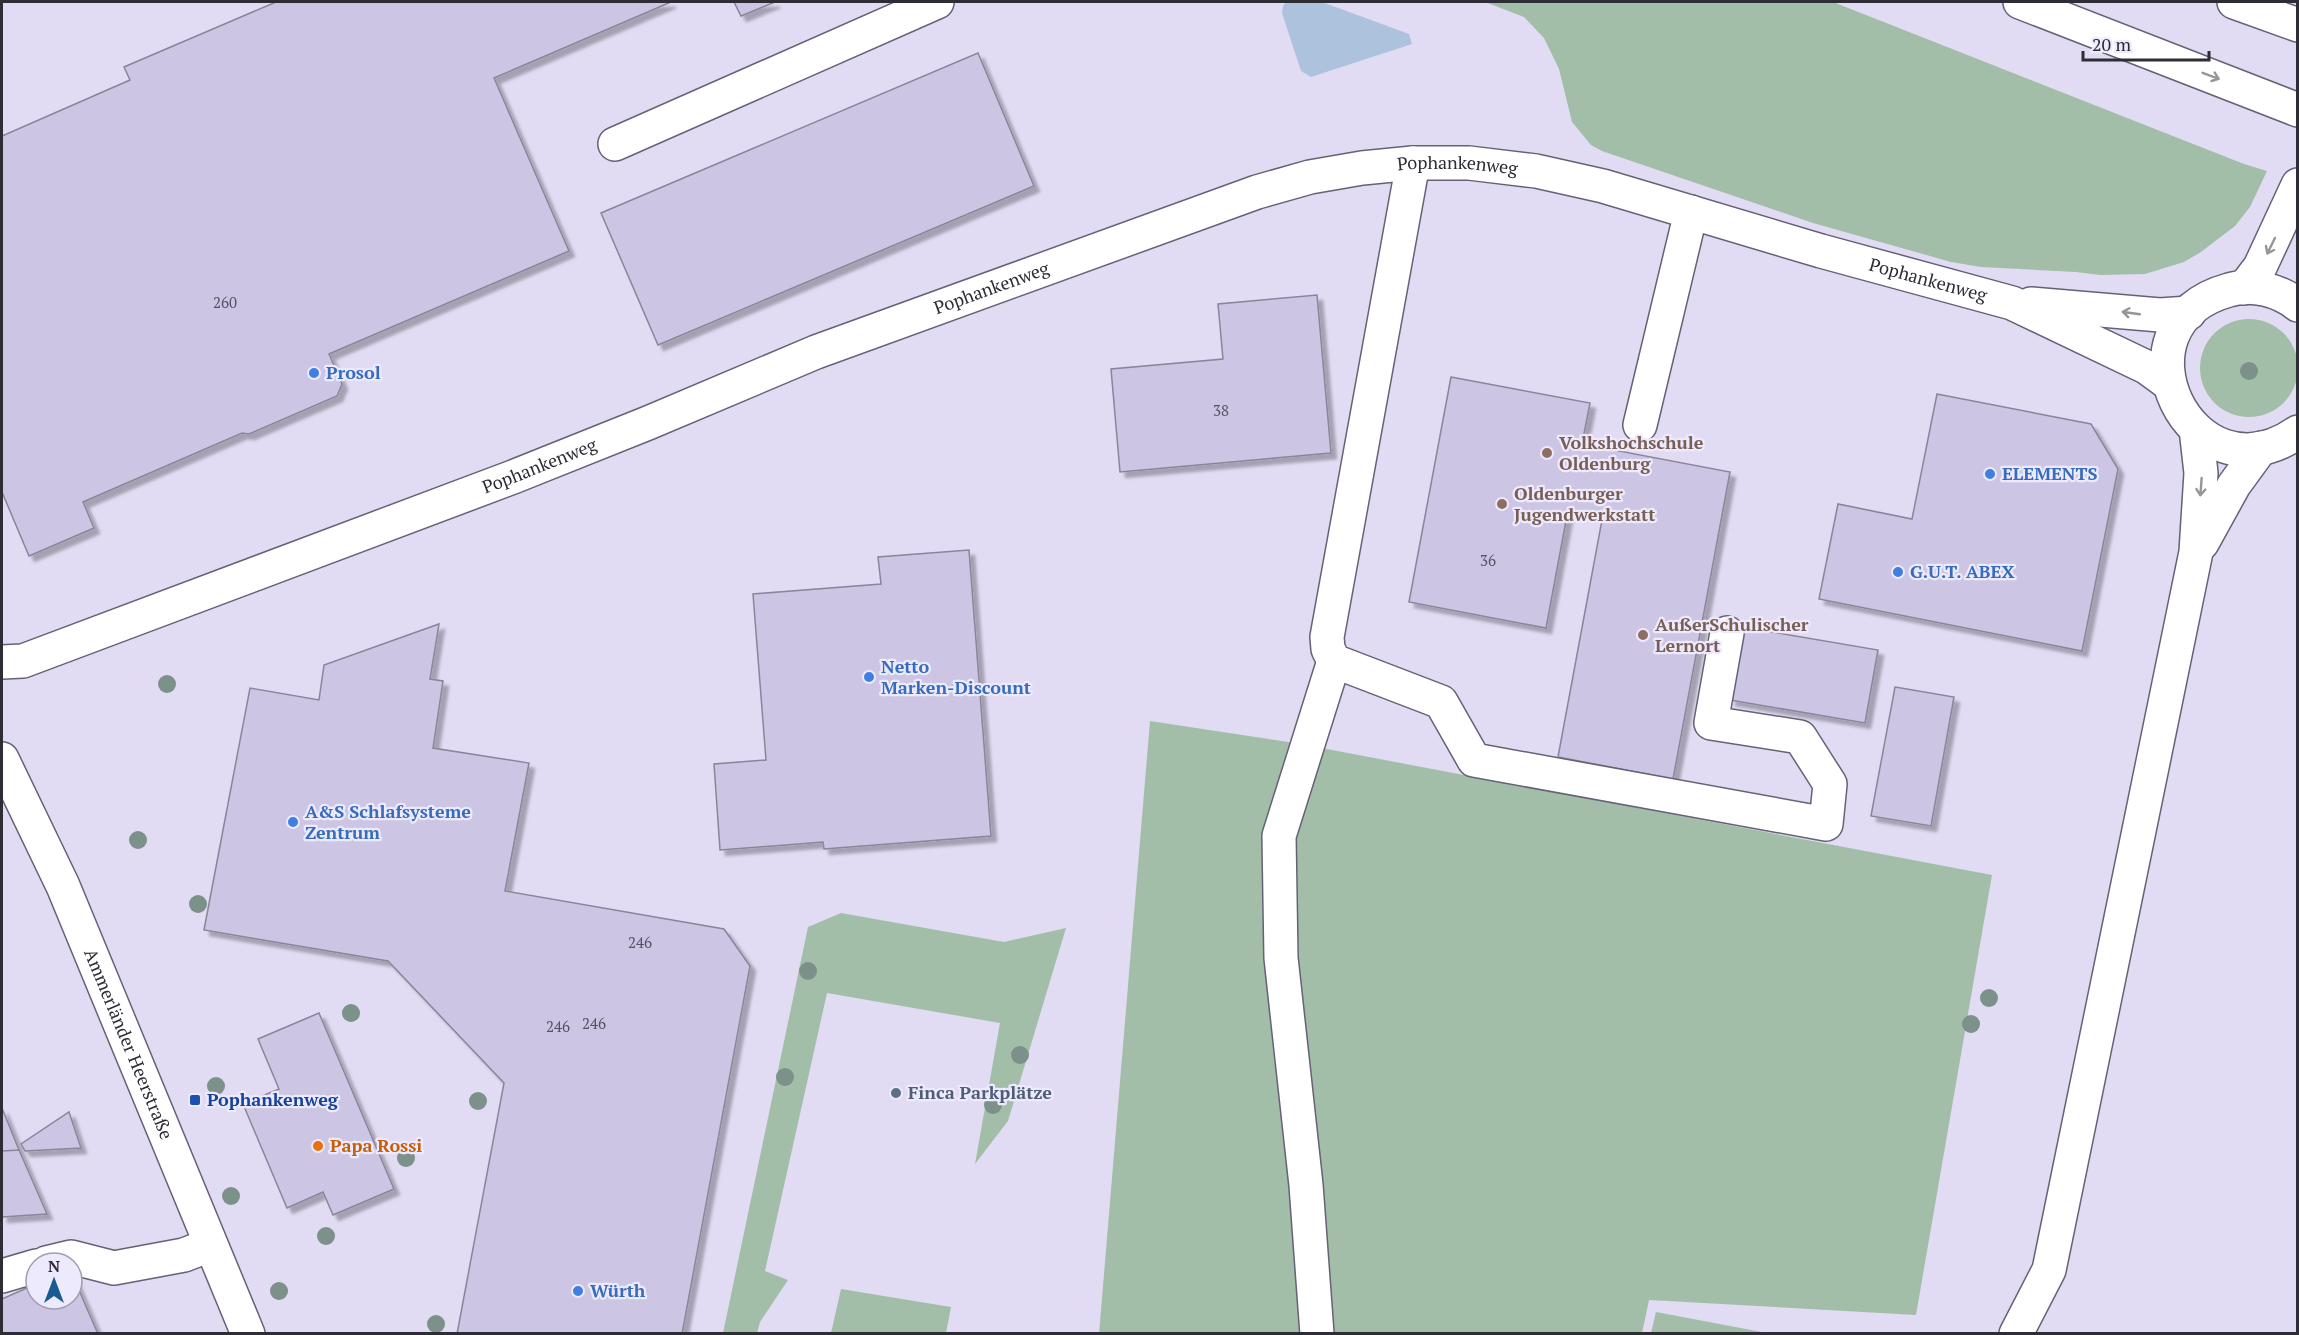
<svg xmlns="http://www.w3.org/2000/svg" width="2299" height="1335" font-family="'PT Serif',serif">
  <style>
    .green { fill: #a3bea8 }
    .water { fill: #adc3dd }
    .building { fill: #cdc5e4; stroke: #8a859a; stroke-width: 1.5; filter: url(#shadow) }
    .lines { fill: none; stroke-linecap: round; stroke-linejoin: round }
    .minor-casing { stroke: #666176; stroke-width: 36 }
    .highway-casing { stroke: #666176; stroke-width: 36 }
    .minor { stroke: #fff; stroke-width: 33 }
    .highway { stroke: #fff; stroke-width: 33 }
    .tree { fill: #7b9189 }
    .oneway { stroke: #96969a }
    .shop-dot { fill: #3f7fe0; stroke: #eeeafd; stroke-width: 2 }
    .education-dot { fill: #8d6e63; stroke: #eeeafd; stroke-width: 2 }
    .service-dot { fill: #5c6f8a; stroke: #eeeafd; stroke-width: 2 }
    .transit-dot { fill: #1a4fb4; stroke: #eeeafd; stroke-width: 2 }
    .food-dot { fill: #e8710a; stroke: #eeeafd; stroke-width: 2 }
    .labels { text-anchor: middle; stroke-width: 4.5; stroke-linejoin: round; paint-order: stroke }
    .number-label { font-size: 15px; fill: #565261 }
    .street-label { font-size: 18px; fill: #2e2c35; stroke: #eeeafd }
    .shop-label { font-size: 18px; font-weight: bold; fill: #366cbe; stroke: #eeeafd; text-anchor: start }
    .education-label { font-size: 18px; font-weight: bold; fill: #785e54; stroke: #eeeafd; text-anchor: start }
    .service-label { font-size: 18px; font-weight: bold; fill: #4e5e75; stroke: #eeeafd; text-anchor: start }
    .transit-label { font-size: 18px; font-weight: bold; fill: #164399; stroke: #eeeafd; text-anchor: start }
    .food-label { font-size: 18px; font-weight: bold; fill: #c56008; stroke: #eeeafd; text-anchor: start }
  </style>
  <defs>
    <filter id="shadow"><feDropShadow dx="5.5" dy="5.5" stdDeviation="1.5" flood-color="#0004"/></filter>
  </defs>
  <rect width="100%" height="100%" fill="#e1dcf3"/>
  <path class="green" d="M1485,2H1833L2244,164L2267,171L2250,207L2235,226L2201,252L2184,262L2145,274L2100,275L2076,272L1981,267L1951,262L1813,223L1602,151L1591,145L1572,122L1559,69L1544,38L1524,17Z
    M2200 368a49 49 0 1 1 98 0a49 49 0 1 1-98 0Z
    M1150,721L1295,743L1992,875L1916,1315L1649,1300L1642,1333L1099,1334Z
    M841,913L1004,942L1066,928L1008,1121L975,1164L1000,1023L827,993L765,1271L788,1280L760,1322L757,1333H723L808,927Z
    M841,1289L951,1307L946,1333H831Z
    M1656,1312L1767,1333H1651Z"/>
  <path class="water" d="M1286,2H1322L1409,34L1412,44L1311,77L1301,71L1282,13L1283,6Z"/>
  <path class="building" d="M276,2H671L494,78L569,251L329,354L342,384L337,396L249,434L242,433L83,502L94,528L29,556L2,492V136L130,80L124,67Z
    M734,2H775L741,16Z
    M978,53L1034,186L658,345L601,213Z
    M1317,295L1331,453L1120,472L1111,369L1223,359L1218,304Z
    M1451,377L1590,403L1582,444L1730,472L1673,779L1558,757L1602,520H1598L1599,516L1568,510L1546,628L1409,602Z
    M1937,394L2091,424L2118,469L2082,651L1819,599L1838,504L1912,519Z
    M969,550L991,836L824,849L823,842L720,850L714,764L766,760L753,594L881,584L878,557Z
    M439,624L430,679L443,681L433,748L529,763L505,891L724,929L750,966L682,1334H457L504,1083L388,961L204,930L250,688L319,700L324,665Z
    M1743,627L1878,650L1865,723L1730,700Z
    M1895,687L1954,697L1931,826L1871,816Z
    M319,1013L394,1189L333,1215L323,1192L287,1208L243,1104L279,1089L258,1039Z
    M2,1108L19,1150L2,1151Z
    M69,1112L81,1148L25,1151L21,1144Z
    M19,1150L47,1214L2,1217V1151Z
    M72,1274L98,1334H2V1299L36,1284V1299H72Z"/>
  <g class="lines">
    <g class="minor-casing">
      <g id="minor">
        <path d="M615,144L937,2"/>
        <path d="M1413,163L1327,637L1328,649L1334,661L1441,702L1474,760L1826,824L1830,784L1800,737L1711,723L1727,633"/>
        <path d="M2244,288L2260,267L2298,185"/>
        <path d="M2031,304L2160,315L2189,313"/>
        <path d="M2298,305C2279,290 2252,283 2229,290C2104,324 2191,507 2298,432"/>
        <path d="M1640,425L1691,212"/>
        <path d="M2202,543L2234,485L2261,448"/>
        <path id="s1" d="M2,662L23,661L513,477L648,423L816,352L1257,192L1310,177L1362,168L1413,163H1469L1536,171L1603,186L1821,251L2012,303L2146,367L2168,383"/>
        <path id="s2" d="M2,759L63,886L248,1334"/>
        <path d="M46,1263L71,1257L114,1268L184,1255L210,1245"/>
        <path d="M2,1276L36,1266"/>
        <path d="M1317,1334L1306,1185L1281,958L1279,836L1334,661"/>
        <path d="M2016,1334L2049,1270L2196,552L2201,473L2196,429"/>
      </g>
    </g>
    <g class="highway-casing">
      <path id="highway" d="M2020,2L2298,110
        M2234,2L2298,25"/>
    </g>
    <use href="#minor" class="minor"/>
    <use href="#highway" class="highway"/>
  </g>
  <g class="tree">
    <circle cx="2249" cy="371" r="9"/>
    <circle cx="167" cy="684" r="9"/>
    <circle cx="138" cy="840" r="9"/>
    <circle cx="198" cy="904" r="9"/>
    <circle cx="808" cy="971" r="9"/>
    <circle cx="1989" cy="998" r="9"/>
    <circle cx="351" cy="1013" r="9"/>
    <circle cx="1971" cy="1024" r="9"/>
    <circle cx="1020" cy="1055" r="9"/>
    <circle cx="785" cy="1077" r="9"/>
    <circle cx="216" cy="1086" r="9"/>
    <circle cx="478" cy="1101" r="9"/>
    <circle cx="993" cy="1105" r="9"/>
    <circle cx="406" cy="1158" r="9"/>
    <circle cx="231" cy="1196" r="9"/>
    <circle cx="326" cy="1236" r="9"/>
    <circle cx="279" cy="1291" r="9"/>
    <circle cx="436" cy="1324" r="9"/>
  </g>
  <defs><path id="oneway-shaft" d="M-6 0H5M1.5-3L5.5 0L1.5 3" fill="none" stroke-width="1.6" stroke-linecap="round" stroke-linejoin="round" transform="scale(1.5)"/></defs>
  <g class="oneway">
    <use href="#oneway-shaft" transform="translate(2211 76) rotate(21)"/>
    <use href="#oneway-shaft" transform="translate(2271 246) rotate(116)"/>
    <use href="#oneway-shaft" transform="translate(2131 313) rotate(-172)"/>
    <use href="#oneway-shaft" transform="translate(2201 487) rotate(94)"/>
  </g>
  <g class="shop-dot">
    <circle cx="314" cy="373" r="6"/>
    <circle cx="1990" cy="474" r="6"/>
    <circle cx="1898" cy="572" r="6"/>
    <circle cx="869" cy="677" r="6"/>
    <circle cx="293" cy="822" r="6"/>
    <circle cx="578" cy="1291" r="6"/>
  </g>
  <g class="education-dot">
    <circle cx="1547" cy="453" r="6"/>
    <circle cx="1502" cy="504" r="6"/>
    <circle cx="1643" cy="635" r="6"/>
  </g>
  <circle class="service-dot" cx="896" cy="1093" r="6"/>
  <rect class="transit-dot" x="189" y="1094" width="12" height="12" rx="3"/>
  <circle class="food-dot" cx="318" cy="1146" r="6"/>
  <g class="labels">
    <g class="number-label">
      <text x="225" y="308">260</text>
      <text x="1221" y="416">38</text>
      <text x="1488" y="566">36</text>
      <text x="640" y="948">246</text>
      <text x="594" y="1029">246</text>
      <text x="558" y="1032">246</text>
    </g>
    <g class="street-label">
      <text dy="6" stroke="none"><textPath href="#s1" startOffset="1545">Pophankenweg</textPath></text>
      <text dy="6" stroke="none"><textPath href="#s1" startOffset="2031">Pophankenweg</textPath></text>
      <text dy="6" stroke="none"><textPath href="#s1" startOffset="1059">Pophankenweg</textPath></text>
      <text dy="6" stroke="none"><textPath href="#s1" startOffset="573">Pophankenweg</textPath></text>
      <text dy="6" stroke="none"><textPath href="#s2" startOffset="312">Ammerländer Heerstraße</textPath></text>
    </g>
    <g class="shop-label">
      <text x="326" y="379">Prosol</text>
      <text x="2002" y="480">ELEMENTS</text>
      <text x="1910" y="578">G.U.T. ABEX</text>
      <text x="881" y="673">Netto<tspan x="881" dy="21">Marken-Discount</tspan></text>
      <text x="305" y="818">A&amp;S Schlafsysteme<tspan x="305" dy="21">Zentrum</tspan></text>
      <text x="590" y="1297">Würth</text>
    </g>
    <g class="education-label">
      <text x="1559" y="449">Volkshochschule<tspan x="1559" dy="21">Oldenburg</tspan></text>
      <text x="1514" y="500">Oldenburger<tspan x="1514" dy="21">Jugendwerkstatt</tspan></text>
      <text x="1655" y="631">AußerSchulischer<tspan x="1655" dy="21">Lernort</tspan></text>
    </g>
    <g class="service-label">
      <text x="908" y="1099">Finca Parkplätze</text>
    </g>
    <g class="transit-label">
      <text x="207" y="1106">Pophankenweg</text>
    </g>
    <g class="food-label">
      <text x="330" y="1152">Papa Rossi</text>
    </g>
  </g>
  <rect width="2299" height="1335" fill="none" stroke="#2e2c35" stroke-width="6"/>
  <g transform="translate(54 1281)"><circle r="28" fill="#eeeafd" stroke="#a19ead" stroke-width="1.5"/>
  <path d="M0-4.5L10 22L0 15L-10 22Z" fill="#1b5a90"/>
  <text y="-9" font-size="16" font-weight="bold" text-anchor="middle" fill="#2e2c35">N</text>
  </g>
  <path d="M2083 51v9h126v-9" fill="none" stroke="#2e2c35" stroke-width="3"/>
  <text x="2092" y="51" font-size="18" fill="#2e2c35" stroke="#eeeafd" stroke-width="4.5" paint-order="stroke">20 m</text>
</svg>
